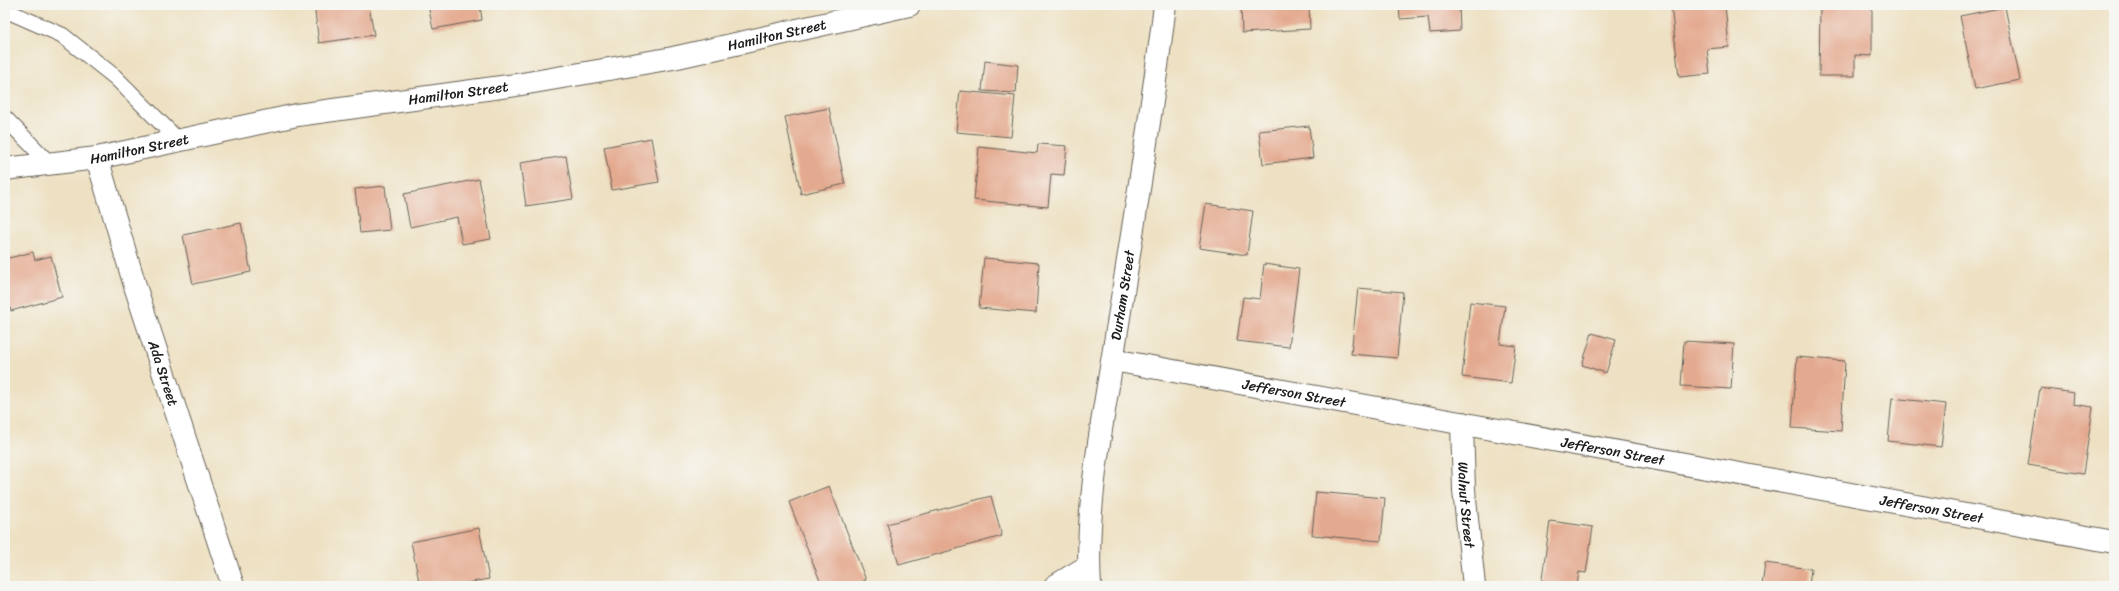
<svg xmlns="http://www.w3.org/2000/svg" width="2119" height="591" font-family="Sriracha,sans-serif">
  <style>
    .building { fill: #e4aa90 }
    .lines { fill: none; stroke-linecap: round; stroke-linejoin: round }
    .service-casing { stroke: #666156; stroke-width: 17 }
    .minor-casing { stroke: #666156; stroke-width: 24 }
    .tertiary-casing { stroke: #666156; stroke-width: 24 }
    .service { stroke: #fff; stroke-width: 15 }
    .minor { stroke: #fff; stroke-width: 22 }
    .tertiary { stroke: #fff; stroke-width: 22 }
    .labels { text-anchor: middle; stroke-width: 3; stroke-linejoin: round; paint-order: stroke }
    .street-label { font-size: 14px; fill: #1c1c1c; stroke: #f6f6f2 }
  </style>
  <rect width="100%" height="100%" fill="#f6f6f2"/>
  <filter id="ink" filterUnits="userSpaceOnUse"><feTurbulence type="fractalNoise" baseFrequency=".025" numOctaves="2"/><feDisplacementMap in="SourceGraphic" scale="8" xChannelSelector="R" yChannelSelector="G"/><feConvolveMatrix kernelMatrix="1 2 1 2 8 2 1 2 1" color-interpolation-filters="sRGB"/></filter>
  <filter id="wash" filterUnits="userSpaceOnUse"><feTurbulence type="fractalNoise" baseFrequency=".012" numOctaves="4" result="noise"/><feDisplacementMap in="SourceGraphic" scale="16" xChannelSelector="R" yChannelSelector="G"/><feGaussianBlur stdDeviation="0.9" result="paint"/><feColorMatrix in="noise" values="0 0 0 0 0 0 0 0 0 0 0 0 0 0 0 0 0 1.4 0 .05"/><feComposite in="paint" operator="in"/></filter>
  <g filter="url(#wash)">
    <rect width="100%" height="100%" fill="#eee1c3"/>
    <g id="blocks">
      <path class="building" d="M314,5H369L374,35L319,43Z
        M428,5H480L482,20L433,29Z
        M1241,5H1309L1310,29L1242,33Z
        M1399,5H1459L1460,31L1430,33L1428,17L1400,19Z
        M1671,5H1725L1729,47L1707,49L1710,74L1679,77Z
        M1820,5H1872V56L1855,55V76H1819Z
        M2005,7L2020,80L1975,89L1960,16Z
        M985,61L1018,65L1016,93L982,91Z
        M960,91L1015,96L1011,137L956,132Z
        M829,108L845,184L801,194L785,117Z
        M1309,126L1313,158L1263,164L1259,131Z
        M651,138L659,182L612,190L604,147Z
        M1038,144L1067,146L1064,175L1051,174L1048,207L974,200L979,147L1037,153Z
        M566,156L573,199L526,206L520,163Z
        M479,179L491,239L462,244L457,217L410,227L404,194Z
        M385,186L390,230L360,233L355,189Z
        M1206,204L1253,211L1247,255L1199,248Z
        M241,223L251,272L193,284L183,235Z
        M33,252L35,260L51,256L62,297L11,311L5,290V259Z
        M984,258L1039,263L1036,313L979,308Z
        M1264,264L1299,269L1289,347L1237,341L1243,297L1260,299Z
        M1358,288L1403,292L1397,358L1351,354Z
        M1470,302L1505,306L1500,344L1516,346L1511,383L1462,377Z
        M1592,333L1616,340L1606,373L1582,365Z
        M1684,341L1734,344L1731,389L1681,386Z
        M1797,357L1845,361L1841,431L1792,428Z
        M2040,388L2074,393L2073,404L2093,407L2083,474L2028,465Z
        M1892,398L1946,404L1941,447L1888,441Z
        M829,486L866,580L851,586H822L789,502Z
        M1316,492L1385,498L1381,541L1312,535Z
        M991,496L1002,536L899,565L887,524Z
        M1550,521L1593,527L1586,573L1579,572L1577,586H1541Z
        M479,528L489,579L452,586H420L411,542Z
        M1765,563L1811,569L1809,586H1762Z
        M94,581L95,586H78V585Z
        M1861,583L1884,585V586H1861Z"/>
    </g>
  </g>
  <g filter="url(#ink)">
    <use href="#blocks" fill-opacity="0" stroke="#666156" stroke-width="1"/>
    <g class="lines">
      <g class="service-casing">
        <path id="service" d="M5,10L62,35L115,77L179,141
          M5,118L50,164"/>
      </g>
      <g class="minor-casing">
        <g id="minor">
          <path id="s1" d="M97,158L136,289L233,586"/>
          <path id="s2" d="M5,169L97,158L297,115L516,85L673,58L909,5"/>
          <path id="s3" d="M1113,360L2114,542"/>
          <path id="s4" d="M1462,423L1464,490L1474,586"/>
          <path d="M1055,586L1088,566"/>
        </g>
      </g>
      <g class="tertiary-casing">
        <g id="tertiary">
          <path id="s5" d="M1090,586C1085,508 1102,425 1114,349C1132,234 1151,120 1165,5"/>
        </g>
      </g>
      <use href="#service" class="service"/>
      <use href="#minor" class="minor"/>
      <use href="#tertiary" class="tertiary"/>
    </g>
  </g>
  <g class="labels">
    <g class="street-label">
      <text dy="5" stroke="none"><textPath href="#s2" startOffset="784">Hamilton Street</textPath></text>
      <text dy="5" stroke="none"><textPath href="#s2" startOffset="460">Hamilton Street</textPath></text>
      <text dy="5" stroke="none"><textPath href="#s2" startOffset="136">Hamilton Street</textPath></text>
      <text dy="5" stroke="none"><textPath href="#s5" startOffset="293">Durham Street</textPath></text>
      <text dy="5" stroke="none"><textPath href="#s1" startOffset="225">Ada Street</textPath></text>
      <text dy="5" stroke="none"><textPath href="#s3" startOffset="184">Jefferson Street</textPath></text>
      <text dy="5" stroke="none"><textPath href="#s3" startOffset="508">Jefferson Street</textPath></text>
      <text dy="5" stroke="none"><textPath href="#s4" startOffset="82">Walnut Street</textPath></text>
      <text dy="5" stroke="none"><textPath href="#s3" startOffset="832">Jefferson Street</textPath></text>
    </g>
  </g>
  <rect width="2119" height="591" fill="none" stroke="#f6f6f2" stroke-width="20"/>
</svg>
